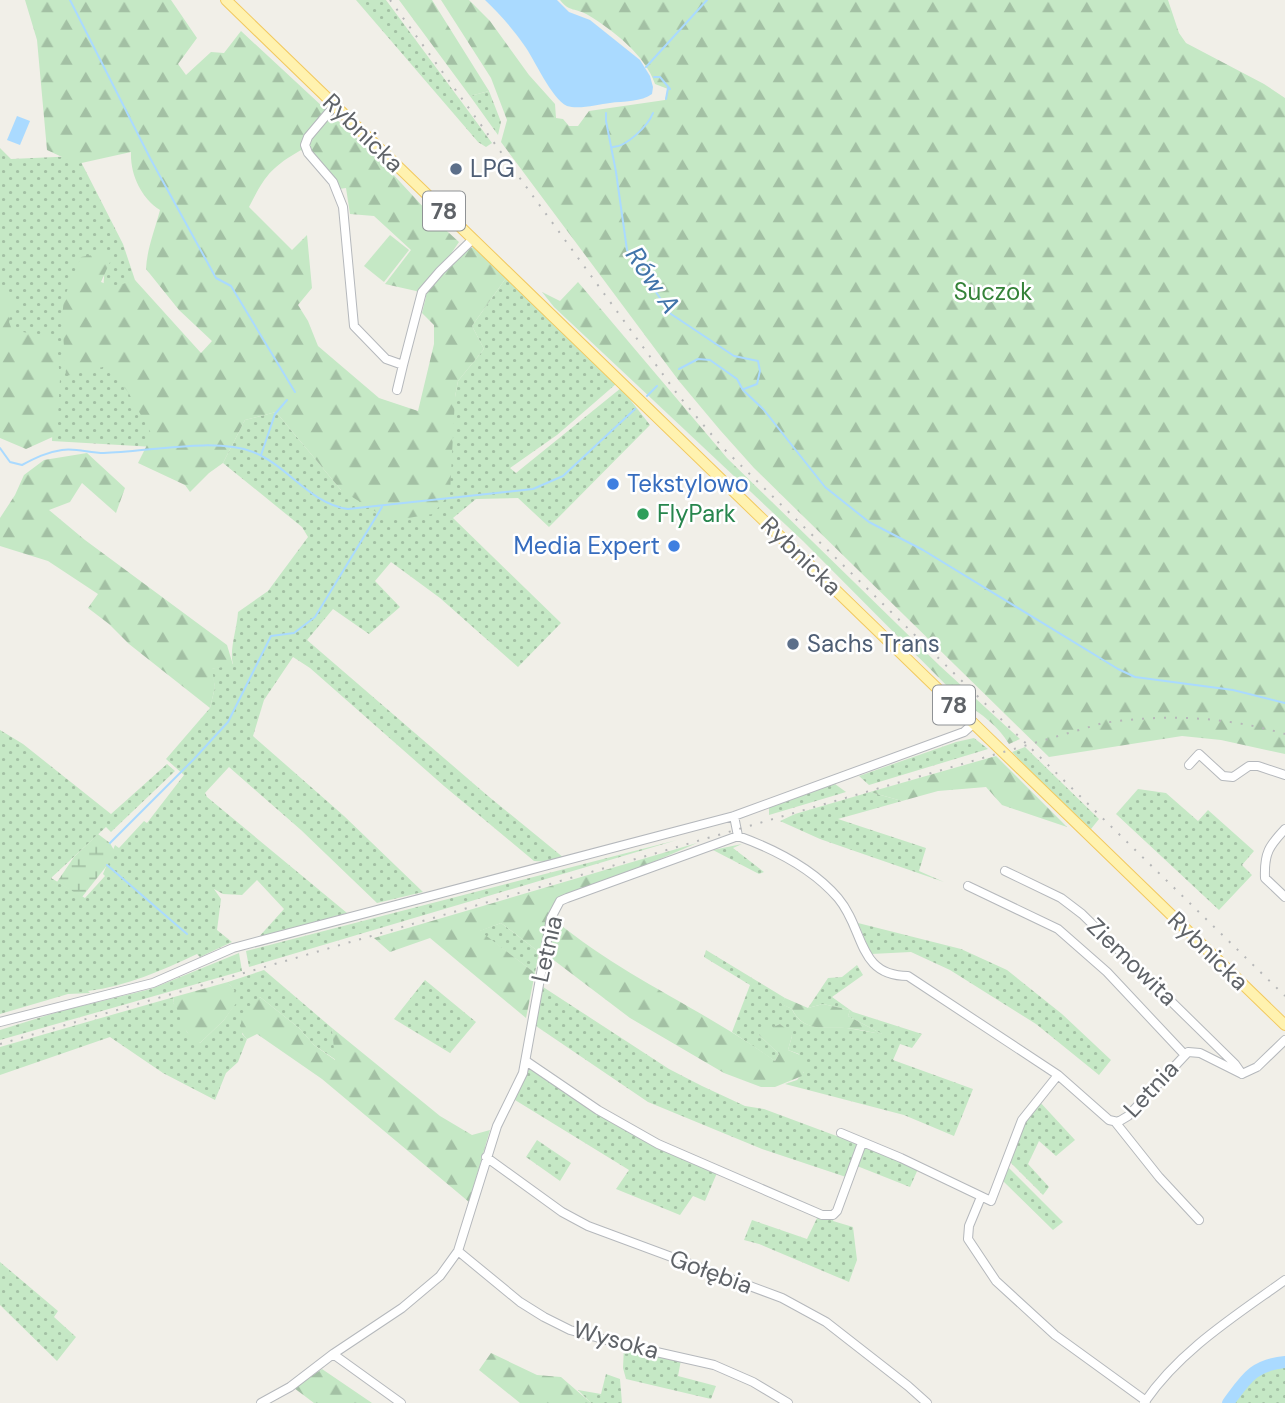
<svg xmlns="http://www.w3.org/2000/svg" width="1285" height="1403" font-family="'DM Sans',sans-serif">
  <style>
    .grass { fill: url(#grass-dots) }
    .forest { fill: url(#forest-firs); fill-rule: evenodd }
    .wetland { fill: url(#wetland-marsh) }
    .park { fill: #c5e8c5 }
    .water { fill: #aadaff }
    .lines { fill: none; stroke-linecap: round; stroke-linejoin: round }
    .stream { stroke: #aadaff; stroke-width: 2 }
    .river { stroke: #aadaff; stroke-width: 12 }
    .minor-casing { stroke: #b5b8bc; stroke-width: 10 }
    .major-casing { stroke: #f2c960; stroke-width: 12 }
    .minor { stroke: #fff; stroke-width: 8 }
    .major { stroke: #fff2af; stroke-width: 10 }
    .rail { stroke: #b6b7b8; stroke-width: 2; stroke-dasharray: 2 9; stroke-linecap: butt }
    .service-dot { fill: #5c6f8a; stroke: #fff; stroke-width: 2.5 }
    .shop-dot { fill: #3f7fe0; stroke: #fff; stroke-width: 2.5 }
    .leisure-dot { fill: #2e9e5b; stroke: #fff; stroke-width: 2.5 }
    .labels { text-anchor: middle; stroke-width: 5; stroke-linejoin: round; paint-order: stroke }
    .shield { fill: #fff; stroke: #8f9295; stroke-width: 2 }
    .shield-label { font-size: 23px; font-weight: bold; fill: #5f6368 }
    .street-label { font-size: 24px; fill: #5f6368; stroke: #fff }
    .service-label { font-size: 24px; fill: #4e5e75; stroke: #fff; text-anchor: start }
    .park-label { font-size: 24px; fill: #348238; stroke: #fff }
    .shop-label { font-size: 24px; fill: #366cbe; stroke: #fff; text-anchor: start }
    .leisure-label { font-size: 24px; fill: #27864d; stroke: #fff; text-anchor: start }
    .water-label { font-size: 26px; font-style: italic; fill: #4174aa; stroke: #fff }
  </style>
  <defs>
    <pattern id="grass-dots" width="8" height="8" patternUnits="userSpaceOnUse" patternTransform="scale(1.75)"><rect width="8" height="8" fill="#c5e8c5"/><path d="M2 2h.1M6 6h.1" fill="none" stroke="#a3c0a4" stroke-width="1.8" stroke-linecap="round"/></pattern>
    <pattern id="forest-firs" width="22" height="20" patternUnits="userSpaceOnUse" patternTransform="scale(1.75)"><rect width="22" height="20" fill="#c5e8c5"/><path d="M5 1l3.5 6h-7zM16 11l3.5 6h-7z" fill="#a3c0a4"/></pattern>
    <pattern id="wetland-marsh" width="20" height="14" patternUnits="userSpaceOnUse" patternTransform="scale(1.75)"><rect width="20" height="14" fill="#c5e8c5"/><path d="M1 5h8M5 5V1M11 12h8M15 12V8" fill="none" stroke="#a3c0a4"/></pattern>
  </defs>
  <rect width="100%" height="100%" fill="#f1efe8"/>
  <path class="grass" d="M356,0H386L492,143L486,147L478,142Z
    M489,91L501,122L498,135L470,96Z
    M0,148L11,159L78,156L123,244L138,289L103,293L105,262L90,264L116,358L165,441L154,447L52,441L54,380L4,334L0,305Z
    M506,278L616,384L557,435L510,468L516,473L621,388L650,425L549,527L518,498L476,499L453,518L561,623L518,667L440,598L391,562L375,581L400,607L369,634L333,609L307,640L488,796L564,858L549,862L534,861L444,786L310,668L293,657L264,700L253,736L344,816L423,892L377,903L301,830L229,767L205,793L207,797L347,913L257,939L284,909L257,880L242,895L223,894L214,889L221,899L217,930L232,942L200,957L197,954C161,971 127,986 88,991L90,993L68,994L0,1014V730L23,744L111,814L167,764L175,771L111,832L106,827L51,878L85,898L105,876L103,874L115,845L119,848L144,821L147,823L184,775L166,759L210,708L215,687L211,669L233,664C229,650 237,629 238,612L268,591L308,537L302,527L223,463L245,420L276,412L341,490L455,397L458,381L484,349L472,326Z
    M974,738L988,749L869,785L859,776L956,742Z
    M1025,747L1099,819L1091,829L1039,780L1012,752Z
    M835,784L846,792L769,815V807Z
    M1138,789L1166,793L1198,821L1208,810L1254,851L1242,865L1252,875L1219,910L1116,814Z
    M870,792L902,801L838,819L926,848L919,871L944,882L820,839L780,821L795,814Z
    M677,840L249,967L246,951Z
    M742,844L733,848L764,872L759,874L713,850Z
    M501,923L539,952L535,973L479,931Z
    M858,923L961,949L1007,970L1062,1014L1111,1060L1099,1075L1036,1024L950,970L911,952L871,954Z
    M706,950L785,998L782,1004L792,1009C803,1033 825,1026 847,1028C859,1030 870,1032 882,1034L848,1016L850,1010L823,1004L808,1008L828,978L842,977L857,965L863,975L832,997L853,1012L922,1034L912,1048L900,1044L893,1060L973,1089L954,1136L904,1115L785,1084L797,1080L804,1072L799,1054L788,1050L792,1036L780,1024L759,1035L779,1054L775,1061L732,1032L750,985L704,957Z
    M239,953L242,971L0,1040V1030L61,1011L151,989Z
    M264,970L332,1028L336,1060L314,1045L299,1028L260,997L242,1034L247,1039L238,1062L226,1073L215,1100L163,1073L110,1037L0,1075V1047L174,997L173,1003L176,1005L187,1032L200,1043L224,1020L239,998L228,982Z
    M425,980L476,1022L450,1053L394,1019Z
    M540,985L669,1069L702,1086L745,1106L764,1109L858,1144L846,1177L762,1149L648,1102L536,1026Z
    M528,1067L717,1173L705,1201L693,1196L680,1215L616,1189L629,1170L515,1100Z
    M1039,1101L1075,1140L1056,1156L1039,1141L1028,1164L1049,1187L1043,1195L1010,1162L1027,1117Z
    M537,1140L571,1163L560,1181L526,1157Z
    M867,1148L918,1169L910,1187L857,1166L862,1150Z
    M1008,1167L1063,1222L1053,1230L1003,1181Z
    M818,1216H835L833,1221L853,1227L857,1260L849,1282L759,1244L744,1240L752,1220L807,1239Z
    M0,1262L58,1311L54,1317L76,1337L57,1361L0,1305Z
    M624,1347L681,1360L678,1376L716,1386L711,1399L626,1379L623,1368Z
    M1272,1367H1285V1403H1233L1255,1375Z
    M606,1374L620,1379L622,1403H591L578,1390L601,1394Z"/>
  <path class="forest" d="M25,0H171L197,38L178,64L186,75L211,52L224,53L241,31L378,158L438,223L459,242L448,258L473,247L506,278L472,326L484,349L458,381L455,397L450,493L433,514L395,520L386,518L341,490L276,412L245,420L223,463L209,473L190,492L185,485L138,463L152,435L128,392L107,366L66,376L62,318L64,298L81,257L115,251L101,282L113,287L135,280L201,353L212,341L179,310L146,269C147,248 155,230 160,210C141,198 130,174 131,152L77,164L47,150L37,40ZM301,150L329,183L332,190L346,188L350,214L374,216L411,250L385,284L416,291L426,297L422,313L434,325V344L418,411L379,398L318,346L308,321L298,305L312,288L307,235L292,250L249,207C265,176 270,168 301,150Z
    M399,0H432L489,91L470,96Z
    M441,0H469L490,21L529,75L555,104L556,118L563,119L569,126H578L589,111L665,100L668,89L655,84C645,55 614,31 588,15C576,8 569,12 560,0H1168L1179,33L1186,43L1264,84L1285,98V754L1221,740L1182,736L1049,757L754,468L720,430L679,381L501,142L507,120L491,78Z
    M578,282L727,458L940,666L1020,739L1009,744C998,726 982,714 964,703L803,541L554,307L542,292L560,301Z
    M0,294L15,300L9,322L12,330L56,338L60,379L57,435L26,449L0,438Z
    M87,453L125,488L116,513L82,483L70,502L49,510L85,540L227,645L233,665L212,669L215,687L210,708L129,644L109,624L88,608L98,594L48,561L0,546V518L15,495L24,475L44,460Z
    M996,756L1067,827L1002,805L986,787L938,791L902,801L870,792Z
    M697,843L621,876L560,898L551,909L539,952L501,923L480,931L535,973L526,1018L430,938L390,952L374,938Z
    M556,921C623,977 705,1010 775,1061L779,1054L758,1034L780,1024L790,1032L792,1036L788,1050L805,1057L806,1067L802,1076L775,1087H761L724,1073L630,1018L547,955Z
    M228,982L240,998L224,1020L200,1043C185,1036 181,1021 176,1006L173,1003L174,997Z
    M260,997L299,1028L314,1045L335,1060L332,1028L440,1116L472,1135L490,1130L469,1202L322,1079L257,1034L247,1039C231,1024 249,1008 260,997Z
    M785,998L808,1008L823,1004L850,1010L848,1016L884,1035C871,1032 858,1029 845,1028C823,1027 803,1032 792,1009L781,1004Z
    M491,1353L537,1375L561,1377L591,1403H520L479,1370Z
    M322,1369L372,1403H314L294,1388Z"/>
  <path class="wetland" d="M98,834L110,843L116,854L82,897L57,882L74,857Z"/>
  <path class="park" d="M390,235L409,250L384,282L364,266Z"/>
  <path class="water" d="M485,0H557L569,12L590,20L640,60L650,76L653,87L652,94C642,102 623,101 610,103C599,104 579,110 567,106C551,98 535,60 524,45C513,29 499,13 485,0Z
    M17,116L30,121L20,145L7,140Z"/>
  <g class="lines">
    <path class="stream" d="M70,0L150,158L216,278L231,286L295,392
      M646,67L707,0
      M654,77H660L670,89
      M666,99L668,88
      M606,113V121L616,172L627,250L671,314L734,356L758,361L760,371L757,384L744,389
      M613,147C626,147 648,126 653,113
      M679,369L698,359L710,360L737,379L743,390L764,410L825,487L869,522L923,550L1118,669L1135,677L1233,690L1285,703
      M647,396L657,386
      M0,448L10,462L22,465C35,458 47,452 62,450C77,448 89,453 104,453C146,452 215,437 253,452C287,465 310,504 348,509L533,489L563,476L635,409
      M261,455L275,414L287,400
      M110,843L194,759L228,722L271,636L294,633L315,617L382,507
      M107,865L187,934"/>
    <path class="river" d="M1228,1403C1246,1379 1253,1365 1285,1362"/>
    <g class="minor-casing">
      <path id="minor" d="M335,105L308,137L305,145L308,153L333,182L343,207L354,326L386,359L403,365L422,292L440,271L473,239
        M397,390L403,365
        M1189,765L1199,754L1223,776L1233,777L1249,766H1258L1285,775
        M734,816L738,836
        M1285,829C1269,846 1264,853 1265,878L1285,897
        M1005,871L1061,898L1082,914L1235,1064L1242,1074
        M968,886L1058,929L1107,972L1184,1054
        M0,1022L153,983L233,948L734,816L964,732L974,723
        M526,1061L598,1110L658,1144L822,1215H833L837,1211L862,1143
        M1116,1123L1159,1177L1199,1220
        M841,1133L901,1158L991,1201L1022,1120L1058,1075L1109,1120L1118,1122L1128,1116L1188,1052L1200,1053L1242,1074L1257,1067L1285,1040
        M486,1157L562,1212L588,1226L782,1298L826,1322L908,1386L927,1403
        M981,1197L969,1226L968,1239L996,1281L1055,1335L1146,1401
        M458,1251L520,1302L544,1317L570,1330L621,1344L714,1365L753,1382L788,1403
        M333,1354L401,1403
        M261,1403L290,1387L333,1354L402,1308L440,1276L458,1251L497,1126L523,1073L551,918L560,901L567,898L738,836C774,849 813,869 838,898C865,930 857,976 908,976L1058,1075
        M1144,1403C1179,1351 1235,1316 1285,1280"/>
    </g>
    <g class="major-casing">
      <path id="major" d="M226,0L1285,1025"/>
    </g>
    <use href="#minor" class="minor"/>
    <use href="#major" class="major"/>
    <path class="rail" d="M390,0L678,395L723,448L1285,996
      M0,1044L1103,723C1165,714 1224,716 1285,734"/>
  </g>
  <g class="service-dot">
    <circle cx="456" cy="169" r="7"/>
    <circle cx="793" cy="644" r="7"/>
  </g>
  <g class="shop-dot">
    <circle cx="613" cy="484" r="7"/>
    <circle cx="674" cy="546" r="7"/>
  </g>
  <circle class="leisure-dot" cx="643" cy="514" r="7"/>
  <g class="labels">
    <g class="shield">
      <rect x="423" y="191.5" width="42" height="39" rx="5"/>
      <rect x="933" y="685.5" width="42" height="39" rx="5"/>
    </g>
    <g class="shield-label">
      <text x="444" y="219">78</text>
      <text x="954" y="713">78</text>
    </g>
    <g class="street-label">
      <text transform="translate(363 133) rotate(44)" y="8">Rybnicka</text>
      <text transform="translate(801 556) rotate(44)" y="8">Rybnicka</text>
      <text transform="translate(547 949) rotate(-77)" y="8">Letnia</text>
      <text transform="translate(1208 951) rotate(44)" y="8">Rybnicka</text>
      <text transform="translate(1132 962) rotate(44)" y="8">Ziemowita</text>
      <text transform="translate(1151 1089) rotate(-47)" y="8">Letnia</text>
      <text transform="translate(711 1272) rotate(20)" y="8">Gołębia</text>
      <text transform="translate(616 1340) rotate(15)" y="8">Wysoka</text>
    </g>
    <g class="service-label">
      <text x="470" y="177">LPG</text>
      <text x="807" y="652">Sachs Trans</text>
    </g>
    <g class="park-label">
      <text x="993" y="300">Suczok</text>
    </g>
    <g class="shop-label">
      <text x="627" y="492">Tekstylowo</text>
      <text x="660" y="554" text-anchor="end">Media Expert</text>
    </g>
    <g class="leisure-label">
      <text x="657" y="522">FlyPark</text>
    </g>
    <g class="water-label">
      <text transform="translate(653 280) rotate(56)" y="9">Rów A</text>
    </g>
  </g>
</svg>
